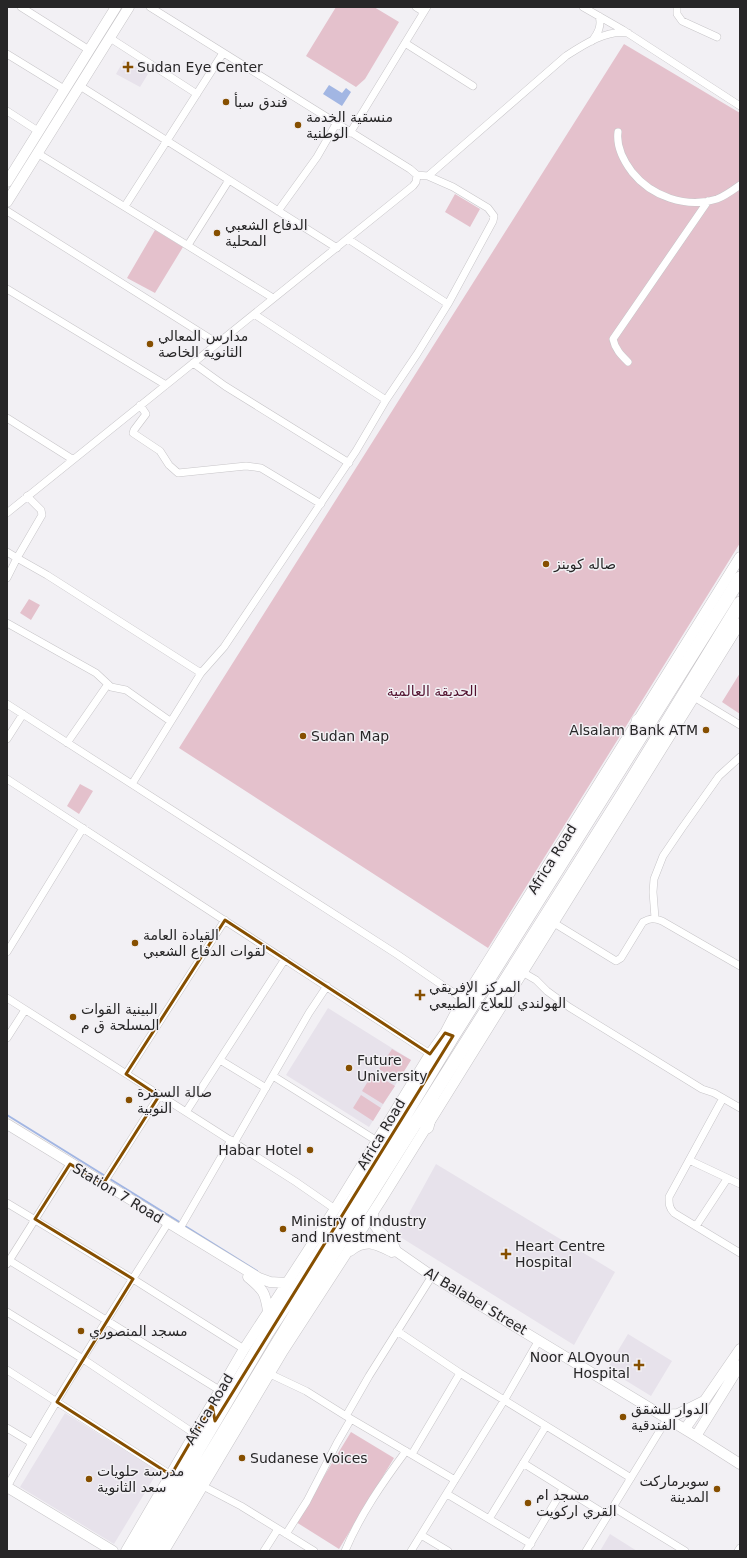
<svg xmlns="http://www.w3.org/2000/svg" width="747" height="1558" font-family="'DejaVu Sans','Noto Naskh Arabic',sans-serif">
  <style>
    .built { fill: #e7e2eb }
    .green { fill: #e4c1cc }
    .water { fill: #a2b6e3 }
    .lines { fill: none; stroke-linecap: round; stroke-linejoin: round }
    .stream { stroke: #a2b6e3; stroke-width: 2 }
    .street-casing { stroke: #c7c5c8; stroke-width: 8 }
    .secondary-casing { stroke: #c7c5c8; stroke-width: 11 }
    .highway-casing { stroke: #c7c5c8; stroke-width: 14 }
    .street { stroke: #fff; stroke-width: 7 }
    .secondary { stroke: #fff; stroke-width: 10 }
    .highway { stroke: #fff; stroke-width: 13 }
    .marked { fill: none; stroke: #864f00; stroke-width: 3; stroke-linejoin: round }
    .poi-dot { fill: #864f00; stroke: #f2f0f4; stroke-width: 1.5 }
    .labels { text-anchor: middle; stroke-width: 3; stroke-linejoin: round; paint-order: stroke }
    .poi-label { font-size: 14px; fill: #272627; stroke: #f2f0f4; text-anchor: start }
    .park-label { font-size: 14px; fill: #52122f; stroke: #f2f0f4 }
    .street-label { font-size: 14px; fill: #272627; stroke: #f2f0f4 }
  </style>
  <rect width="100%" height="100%" fill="#f2f0f4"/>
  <path class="built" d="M124,60L148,74L140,87L116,74Z
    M328,1008L411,1060L369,1127L286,1075Z
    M436,1164L615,1272L574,1345L397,1235Z
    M628,1334L672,1361L651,1396L607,1369Z
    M65,1413L158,1471L114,1544L20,1487Z
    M610,1534L637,1551H600Z"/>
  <path class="green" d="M336,7H374L399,22L365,79L356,87L306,56Z
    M624,44L740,113V543L488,948L179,748Z
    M455,194L480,209L470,227L445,212Z
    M155,230L183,247L155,293L127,278Z
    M29,599L40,605L31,620L20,613Z
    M740,673V714L722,702Z
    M80,784L93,791L79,814L67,806Z
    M392,1049L411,1060L398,1081L379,1069Z
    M373,1073L395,1086L383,1104L362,1091Z
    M361,1095L381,1108L373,1121L353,1108Z
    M351,1432L394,1458L339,1549L296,1522Z"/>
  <path class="water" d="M329,85L342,93L346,88L351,92L342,106L323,94Z"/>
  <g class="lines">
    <path class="stream" d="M7,1115L181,1223
      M185,1226L257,1271"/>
    <g class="street-casing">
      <path id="street" d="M21,7L89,50
        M416,7L424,12
        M583,7L623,30L740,106
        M677,7V14L682,21L717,37
        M110,38L197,94
        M592,41C598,33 602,26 599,16
        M405,43L473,86
        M7,54L64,89
        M80,86L337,248
        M7,111L38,131
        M618,132C616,147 623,160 632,172C651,196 686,209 717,199C725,196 733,190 740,185
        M350,133L427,7
        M37,153L273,298
        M428,176L566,56C583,45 607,29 628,33
        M125,206L223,53
        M7,211L217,343
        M278,211L317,157L336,124
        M348,239L448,304
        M188,245L229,180
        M7,289L166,385
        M254,314L386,400
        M628,362C621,355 615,349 613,339L708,201
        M193,363L225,386L349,463
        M140,405L146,414L134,430L133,433L160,451L169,465L178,473L246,466L261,468L321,504
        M7,418L72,459
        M7,513L413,186L416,182L417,175
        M7,552L17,558L42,515L41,510L27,496
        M7,578L17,558L47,575L201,673
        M7,623L96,673L111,687L126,690L170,721
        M694,697L740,725
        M7,704L398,955L464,1000
        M7,739L23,714
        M67,743L108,684
        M7,779L430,1054
        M132,784L201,673L224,647L356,451L386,400L417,354L448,304L493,221L494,216L488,208L453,187L428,176L417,175L410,169L150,7
        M655,918L653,892L654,879L663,856L682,828L719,776L740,757
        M554,923L616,961L621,958L643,922C650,918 654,918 662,921L740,966
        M7,952L83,828
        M524,973L536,980L547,991L569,1007L702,1089L714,1093L740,1108
        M7,998L296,1182L335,1209
        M7,1038L25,1010
        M220,1060L266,1088
        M126,1074L225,920
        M273,1076L377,1141
        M723,1098L669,1197C669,1204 669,1208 674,1213L740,1253
        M186,1112L285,959
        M234,1143L309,1013L327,986
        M689,1160L740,1184
        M103,1184L159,1096
        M7,1203L133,1279L244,1349
        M696,1226L727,1179
        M179,1230L231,1140
        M7,1259L221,1391
        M7,1264L70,1164
        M7,1312L83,1359L195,1434
        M397,1331L460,1373L631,1478
        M7,1370L171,1475
        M270,1374L306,1391L346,1416L455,1480
        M346,1416L369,1376L432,1276
        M7,1428L32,1443
        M412,1454L460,1373
        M523,1463L608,1516
        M203,1486L241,1506L314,1551
        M7,1487C57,1397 113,1310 168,1223
        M447,1494L531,1544
        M613,1507L685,1551
        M489,1519L546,1426
        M286,1534L307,1501L337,1443L351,1419
        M421,1535L448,1551
        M264,1551L278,1529
        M345,1551C360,1515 383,1482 406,1451
        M411,1551L505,1399L539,1340
        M526,1551L563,1489
        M586,1551L667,1419
        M738,1551L740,1548"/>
    </g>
    <g class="secondary-casing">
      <path id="secondary" d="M7,182L116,7
        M7,202L129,7
        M7,1124L259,1278L270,1282L286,1283
        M373,1215L374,1224L378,1230L393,1244L396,1251L432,1276L696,1436L740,1464
        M350,1251C366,1238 376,1244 392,1252L396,1251
        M248,1277C263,1290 265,1291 268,1311
        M661,1415L678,1414L704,1401
        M685,1429L740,1349
        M696,1436L740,1365
        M7,1487L113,1551
        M126,1551L244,1349L335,1209L430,1054L445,1033L455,1014L740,557
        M164,1551L283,1351L381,1200L740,623"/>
    </g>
    <g class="highway-casing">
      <path id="highway" d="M638,721L656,709
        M427,1127L433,1103
        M138,1551L267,1333L341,1221L453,1036L740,578
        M152,1551L300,1306L623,794L740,603"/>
    </g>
    <use href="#street" class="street"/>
    <use href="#secondary" class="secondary"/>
    <use href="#highway" class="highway"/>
  </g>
  <path class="marked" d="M225,920L430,1054L445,1033L453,1036L215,1421L212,1405L171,1475L57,1402L133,1279L35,1219L70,1164L103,1184L159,1096L126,1074Z"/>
  <g class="poi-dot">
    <path d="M126 61h4v4h4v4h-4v4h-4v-4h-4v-4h4z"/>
    <circle cx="226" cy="102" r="4"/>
    <circle cx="298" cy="125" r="4"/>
    <circle cx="217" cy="233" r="4"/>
    <circle cx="150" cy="344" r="4"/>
    <circle cx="546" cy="564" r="4"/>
    <circle cx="706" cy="730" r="4"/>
    <circle cx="303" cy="736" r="4"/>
    <circle cx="135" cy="943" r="4"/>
    <path d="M418 989h4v4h4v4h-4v4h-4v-4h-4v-4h4z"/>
    <circle cx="73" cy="1017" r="4"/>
    <circle cx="349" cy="1068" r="4"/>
    <circle cx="129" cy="1100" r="4"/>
    <circle cx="310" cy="1150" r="4"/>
    <circle cx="283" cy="1229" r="4"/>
    <path d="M504 1248h4v4h4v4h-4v4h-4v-4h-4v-4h4z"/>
    <circle cx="81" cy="1331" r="4"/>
    <path d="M637 1359h4v4h4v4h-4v4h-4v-4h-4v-4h4z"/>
    <circle cx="623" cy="1417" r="4"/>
    <circle cx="242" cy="1458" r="4"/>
    <circle cx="89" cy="1479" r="4"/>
    <circle cx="717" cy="1489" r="4"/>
    <circle cx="528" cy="1503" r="4"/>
  </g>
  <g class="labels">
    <g class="poi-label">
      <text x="137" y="72">Sudan Eye Center</text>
      <text x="234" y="107">فندق سبأ</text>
      <text x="306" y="122">منسقية الخدمة<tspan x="306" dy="16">الوطنية</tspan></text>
      <text x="225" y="230">الدفاع الشعبي<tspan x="225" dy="16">المحلية</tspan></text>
      <text x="158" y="341">مدارس المعالي<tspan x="158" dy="16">الثانوية الخاصة</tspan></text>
      <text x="554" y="569">صاله كوينز</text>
      <text x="698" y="735" text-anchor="end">Alsalam Bank ATM</text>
      <text x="311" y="741">Sudan Map</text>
      <text x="143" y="940">القيادة العامة<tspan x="143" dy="16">لقوات الدفاع الشعبي</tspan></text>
      <text x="429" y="992">المركز الإفريقي<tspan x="429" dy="16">الهولندي للعلاج الطبيعي</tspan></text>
      <text x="81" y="1014">البينية القوات<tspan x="81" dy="16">المسلحة ق م</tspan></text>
      <text x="357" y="1065">Future<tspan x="357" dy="16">University</tspan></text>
      <text x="137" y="1097">صالة السفرة<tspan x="137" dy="16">النوبية</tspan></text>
      <text x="302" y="1155" text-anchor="end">Habar Hotel</text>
      <text x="291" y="1226">Ministry of Industry<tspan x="291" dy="16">and Investment</tspan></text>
      <text x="515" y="1251">Heart Centre<tspan x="515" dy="16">Hospital</tspan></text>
      <text x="89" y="1336">مسجد المنصوري</text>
      <text x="630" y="1362" text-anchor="end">Noor ALOyoun<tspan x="630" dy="16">Hospital</tspan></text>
      <text x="631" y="1414">الدوار للشقق<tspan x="631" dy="16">الفندقية</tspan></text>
      <text x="250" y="1463">Sudanese Voices</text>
      <text x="97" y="1476">مدرسة حلويات<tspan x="97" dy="16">سعد الثانوية</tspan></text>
      <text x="709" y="1486" text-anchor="end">سوبرماركت<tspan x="709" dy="16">المدينة</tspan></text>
      <text x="536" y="1500">مسجد ام<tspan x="536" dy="16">القري اركويت</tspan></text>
    </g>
    <g class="park-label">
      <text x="432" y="696">الحديقة العالمية</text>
    </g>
    <g class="street-label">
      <text transform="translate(552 859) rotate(-58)" y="5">Africa Road</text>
      <text transform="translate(381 1134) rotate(-59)" y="5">Africa Road</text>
      <text transform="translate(118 1193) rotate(31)" y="5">Station 7 Road</text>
      <text transform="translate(476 1301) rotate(31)" y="5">Al Balabel Street</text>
      <text transform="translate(209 1409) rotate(-59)" y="5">Africa Road</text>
    </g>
  </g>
  <rect width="747" height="1558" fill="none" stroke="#272627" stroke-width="16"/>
</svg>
